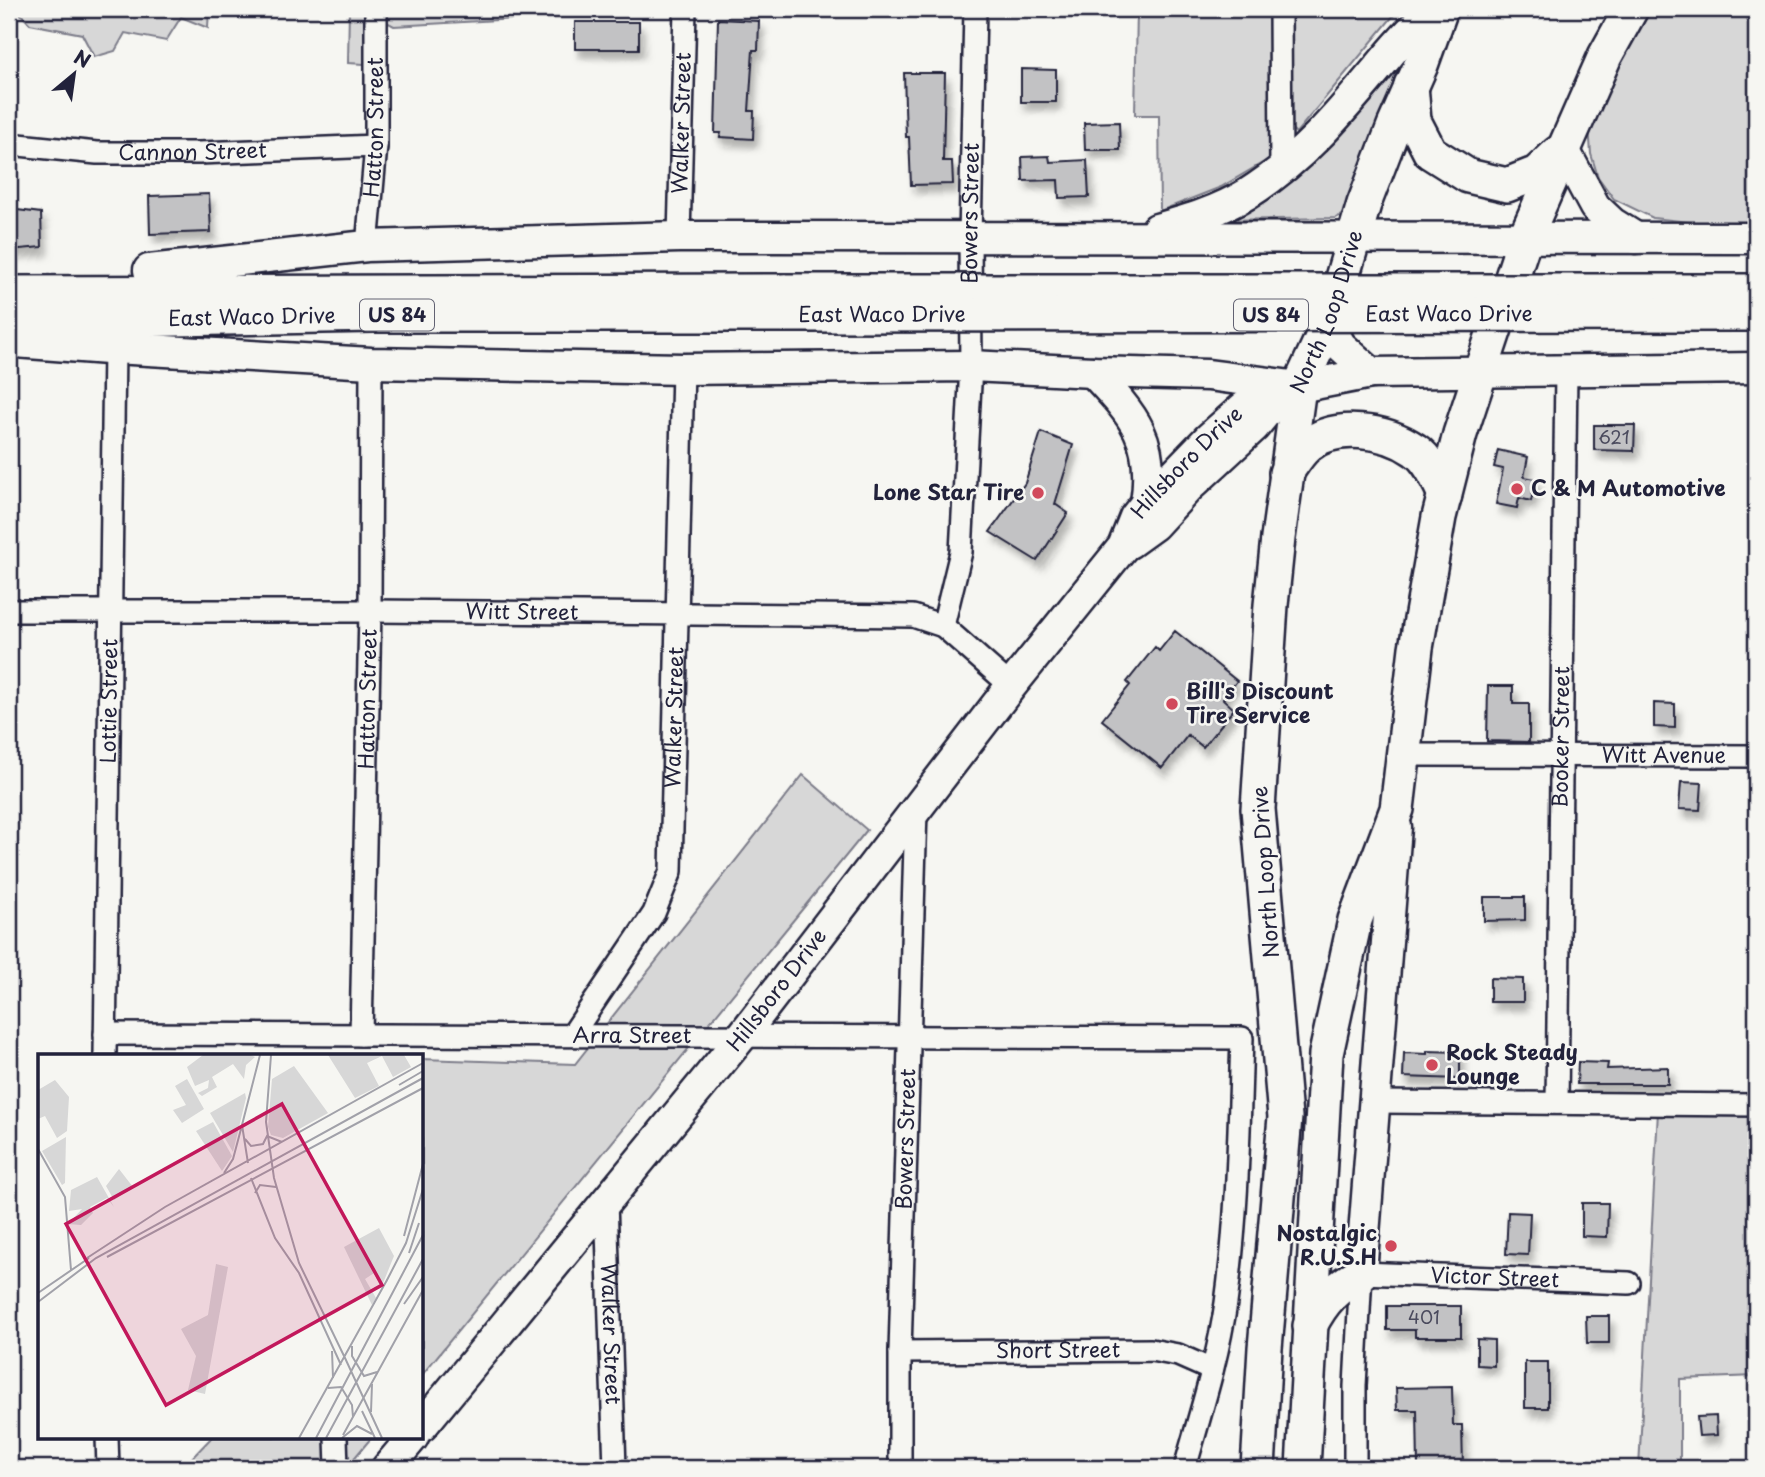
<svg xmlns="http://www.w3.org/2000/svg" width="1765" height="1477" font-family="'Playpen Sans',sans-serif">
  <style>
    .green { fill: #d7d7d7; stroke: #7c7c89; stroke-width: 2 }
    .building { fill: #c2c2c4; stroke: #22223b; stroke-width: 2; filter: url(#shadow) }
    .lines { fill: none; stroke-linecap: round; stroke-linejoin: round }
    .street-casing { stroke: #22223b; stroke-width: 26 }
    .secondary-casing { stroke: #22223b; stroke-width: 35 }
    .primary-casing { stroke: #22223b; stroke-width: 38 }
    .street { stroke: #f6f6f2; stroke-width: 21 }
    .secondary { stroke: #f6f6f2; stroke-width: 30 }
    .primary { stroke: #f6f6f2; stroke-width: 33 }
    .primary-bridge-casing { stroke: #22223b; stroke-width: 38; stroke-linecap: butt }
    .primary-bridge { stroke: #f6f6f2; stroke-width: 33 }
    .poi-dot { fill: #d1495b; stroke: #f6f6f2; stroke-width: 2.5 }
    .labels { text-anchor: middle; stroke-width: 5; stroke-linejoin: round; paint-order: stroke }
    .number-label { font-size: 18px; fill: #4a4a5d }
    .shield { fill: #f6f6f2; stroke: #626272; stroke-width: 2 }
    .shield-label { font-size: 19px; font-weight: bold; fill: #22223b }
    .street-label { font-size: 21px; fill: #22223b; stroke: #f6f6f2 }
    .poi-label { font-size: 21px; font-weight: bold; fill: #22223b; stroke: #f6f6f2; text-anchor: start }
    .inset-road { fill: none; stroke: #a1a1a9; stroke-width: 2 }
    .view { fill: #c2185b; fill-opacity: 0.15; stroke: #c2185b; stroke-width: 3.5 }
    .inset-edge { fill: none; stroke: #22223b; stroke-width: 3.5 }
  </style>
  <defs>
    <filter id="shadow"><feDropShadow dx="4.5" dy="8" stdDeviation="3.5" flood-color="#0004"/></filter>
  </defs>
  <rect width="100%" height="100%" fill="#f6f6f2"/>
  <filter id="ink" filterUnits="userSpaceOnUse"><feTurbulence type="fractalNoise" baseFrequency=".0143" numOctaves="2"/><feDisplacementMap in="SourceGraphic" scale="14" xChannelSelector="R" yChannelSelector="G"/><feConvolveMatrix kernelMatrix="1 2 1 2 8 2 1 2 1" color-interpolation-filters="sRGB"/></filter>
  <g filter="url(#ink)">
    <path class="green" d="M16,9H209L208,28L181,17L166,41L125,33L115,51L94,57L82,34L30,24Z
      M349,9H365L364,64L348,63Z
      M382,9H520L515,19L394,26L383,20Z
      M1137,9H1274L1275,153L1269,159L1221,187L1160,211L1159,115H1135Z
      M1287,9H1399L1296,133L1287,124Z
      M1645,9H1756V223H1698L1653,218L1614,199L1598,177L1591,154L1589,125Z
      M1415,41L1384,108L1347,212L1336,218L1219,220Z
      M803,775L867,830L422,1375V1059L575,1064Z
      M1658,1111H1756V1376L1680,1379V1468H1639Z
      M212,1437H372L346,1468H197L189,1461Z"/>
    <path class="building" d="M718,19L759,21L758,50H753L749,111H754L753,139L720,137L721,133H715Z
      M575,22H639V49H575Z
      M1021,69L1056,70V102H1021Z
      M904,73H945L943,161H952L953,184L911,185L909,137H906Z
      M1119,122L1120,150H1085L1084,123Z
      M1049,156L1050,162L1087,160L1089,197L1059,198L1058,180L1023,181L1022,157Z
      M209,194L211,232L150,234L149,196Z
      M9,209L41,213L42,247L9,250Z
      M1594,425H1635L1634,451L1594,450Z
      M1041,432L1073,445L1055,504L1068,513L1037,561L990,532L1025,483Z
      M1498,450L1528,457L1524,477L1536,479L1531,501L1519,498L1517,508L1496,504L1503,469L1494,467Z
      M1175,631L1237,681L1223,699L1234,709L1203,747L1188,735L1162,768L1102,720L1130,685L1127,682L1155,647L1159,651Z
      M1488,686H1513V704H1529V742L1487,741Z
      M1654,703L1675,704V728L1654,727Z
      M1681,782L1702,783L1700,810L1679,809Z
      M1484,897H1525V920L1484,921Z
      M1490,978L1523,979V1002H1490Z
      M1427,1051L1460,1052V1079L1403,1077L1404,1053L1427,1054Z
      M1578,1062L1608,1063L1607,1069L1668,1067V1084H1577Z
      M1582,1203H1608L1607,1237L1582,1236Z
      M1508,1212L1530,1213L1528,1255L1506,1254Z
      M1387,1306H1461V1337H1415V1330H1387Z
      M1586,1316H1609V1343H1587Z
      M1477,1339L1494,1340V1366L1477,1365Z
      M1525,1362H1548V1408H1525Z
      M1452,1387L1453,1425H1462L1463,1468H1418L1417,1410H1397L1396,1388Z
      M1716,1416L1717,1435L1699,1436L1697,1417Z"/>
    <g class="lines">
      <g class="street-casing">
        <g id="street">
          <path d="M1280,9L1281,169"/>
          <path id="s1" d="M9,144L97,153H199L376,146"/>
          <path id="s2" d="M679,237L685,9"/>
          <path id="s3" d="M367,246L376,146V9"/>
          <path id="s4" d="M9,611H370L913,616L943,626L1011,686"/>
          <path id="s5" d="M943,626L961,552L971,366L970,237L975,9"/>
          <path id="s6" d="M1403,755L1756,756"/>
          <path id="s7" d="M105,1034L1242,1038C1239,1126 1238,1216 1226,1303C1218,1359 1200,1414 1185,1468"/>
          <path id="s8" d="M361,1035L370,611L371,363"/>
          <path id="s9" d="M572,1035L654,913L671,871L683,369"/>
          <path id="s10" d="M105,1055L114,348"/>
          <path d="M1376,1102L1756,1105"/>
          <path id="s11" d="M1557,1103L1566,371"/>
          <path id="s12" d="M606,1201L615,1468"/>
          <path id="s13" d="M900,1352L1151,1350L1178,1355L1212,1370"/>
          <path d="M107,1437L108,1468"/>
          <path d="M336,1437L337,1468"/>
          <path id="s14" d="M900,1468V1352L916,810"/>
          <path id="s15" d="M1355,1468V1386L1361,1273L1629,1283"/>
        </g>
      </g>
      <g class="secondary-casing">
        <g id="secondary">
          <path d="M1563,148L1595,207L1612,223L1636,238"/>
          <path d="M1157,229C1188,220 1219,211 1247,194C1304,159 1345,107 1388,56C1402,39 1417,24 1432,9"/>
          <path d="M149,270L367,246L679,237L1756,238"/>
          <path d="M1328,325L1341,346L1371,373"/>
          <path d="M114,348L371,363L683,369L971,366L1093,372L1208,375L1299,387L1371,373L1756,368"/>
          <path d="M1093,372C1134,416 1156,439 1146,503"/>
          <path d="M1129,543L1154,525L1188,488L1254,427L1272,405L1280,399"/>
          <path d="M1361,1273L1396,827"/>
          <path id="s16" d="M422,1426L742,1036L1011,686L1123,547L1135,517L1146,503L1209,438L1244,407L1272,405"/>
          <path d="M387,1468L413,1437"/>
        </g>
      </g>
      <g class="primary-casing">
        <g id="primary">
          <path d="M1411,85L1414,121L1430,152L1468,176L1507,185L1537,173L1558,153"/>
          <path d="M9,293L786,291"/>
          <path id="s17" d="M9,326L72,321L374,315H786"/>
          <path d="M22,341L114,348"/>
          <path d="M1286,473C1292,465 1298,454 1306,447C1334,422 1386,430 1415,450C1429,459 1438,480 1445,495"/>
          <path d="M1310,1326C1324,1299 1335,1289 1361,1273"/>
          <path id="s18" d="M1258,1468L1265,1348L1285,1117L1258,809L1271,605L1278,538L1299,387L1328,325L1364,204L1394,126L1421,65L1441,9"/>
          <path d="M1303,1468L1326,1054L1355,920L1397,809L1416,648L1439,517L1460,434L1525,238L1605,56L1631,9"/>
        </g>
      </g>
      <use href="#street" class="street"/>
      <use href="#secondary" class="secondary"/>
      <use href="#primary" class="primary"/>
      <g class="primary-bridge-casing">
        <g id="primary-bridge">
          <path d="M786,291H1756"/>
          <path id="s19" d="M786,315L1756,314"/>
        </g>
      </g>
      <use href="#primary-bridge" class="primary-bridge"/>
    </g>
  </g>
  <g class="poi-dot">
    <circle cx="1517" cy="489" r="7"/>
    <circle cx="1038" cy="493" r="7"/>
    <circle cx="1172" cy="704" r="7"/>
    <circle cx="1432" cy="1065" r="7"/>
    <circle cx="1391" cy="1246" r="7"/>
  </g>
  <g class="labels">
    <g class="number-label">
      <text x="1614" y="444">621</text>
      <text x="1424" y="1324">401</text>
    </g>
    <g class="shield">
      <rect x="360" y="299.5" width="74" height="31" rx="5"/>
      <rect x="1234" y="299.5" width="74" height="31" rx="5"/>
    </g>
    <g class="shield-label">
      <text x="397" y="322">US 84</text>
      <text x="1271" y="322">US 84</text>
    </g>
    <g class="street-label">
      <text dy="7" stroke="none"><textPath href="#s2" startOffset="114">Walker Street</textPath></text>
      <text dy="7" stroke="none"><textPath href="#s3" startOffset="119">Hatton Street</textPath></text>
      <text dy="7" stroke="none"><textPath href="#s1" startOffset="184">Cannon Street</textPath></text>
      <text dy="7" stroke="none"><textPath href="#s5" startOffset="415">Bowers Street</textPath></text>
      <text dy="7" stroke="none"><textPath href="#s18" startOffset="1166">North Loop Drive</textPath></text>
      <text dy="7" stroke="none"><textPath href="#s19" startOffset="96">East Waco Drive</textPath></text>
      <text dy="7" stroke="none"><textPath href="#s19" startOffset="663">East Waco Drive</textPath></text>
      <text dy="7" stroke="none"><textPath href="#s17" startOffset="243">East Waco Drive</textPath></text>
      <text dy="7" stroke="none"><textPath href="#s16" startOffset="1232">Hillsboro Drive</textPath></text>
      <text dy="7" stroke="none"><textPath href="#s4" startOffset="513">Witt Street</textPath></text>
      <text dy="7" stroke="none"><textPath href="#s8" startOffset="336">Hatton Street</textPath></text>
      <text dy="7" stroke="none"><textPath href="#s10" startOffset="354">Lottie Street</textPath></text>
      <text dy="7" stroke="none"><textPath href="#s9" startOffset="346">Walker Street</textPath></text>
      <text dy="7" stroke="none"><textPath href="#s11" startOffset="366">Booker Street</textPath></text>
      <text dy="7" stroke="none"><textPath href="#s6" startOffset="261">Witt Avenue</textPath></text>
      <text transform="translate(1266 872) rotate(-94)" y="7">North Loop Drive</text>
      <text dy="7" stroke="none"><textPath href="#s16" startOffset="562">Hillsboro Drive</textPath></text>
      <text dy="7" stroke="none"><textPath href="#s7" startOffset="527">Arra Street</textPath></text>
      <text dy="7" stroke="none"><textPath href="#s14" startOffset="329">Bowers Street</textPath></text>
      <text dy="7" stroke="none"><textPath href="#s15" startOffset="329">Victor Street</textPath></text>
      <text dy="7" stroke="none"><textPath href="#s12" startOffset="133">Walker Street</textPath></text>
      <text dy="7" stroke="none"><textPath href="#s13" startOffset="158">Short Street</textPath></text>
    </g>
    <g class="poi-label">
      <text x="1531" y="496">C &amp; M Automotive</text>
      <text x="1024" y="500" text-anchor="end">Lone Star Tire</text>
      <text x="1186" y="699">Bill's Discount<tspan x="1186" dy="24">Tire Service</tspan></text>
      <text x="1446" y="1060">Rock Steady<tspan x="1446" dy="24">Lounge</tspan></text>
      <text x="1377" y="1241" text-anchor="end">Nostalgic<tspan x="1377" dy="24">R.U.S.H</tspan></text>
    </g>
  </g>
  <g transform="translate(38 1054)">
    <rect width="385" height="385" fill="#f6f6f2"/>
    <path d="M165,1H213L217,3L208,11L206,25L195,10L174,23L179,33L164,42L160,39L170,34L171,26L157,32L149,13ZM290,1H366L373,13L355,23L344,2L329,9L341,32L317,44ZM256,12L290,59L245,84L233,81L230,73L234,25ZM149,25L166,55L144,69L135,56L148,51L137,32ZM17,26L31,43L29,77L19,84L7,62L0,65V36ZM207,39L208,44L195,98L172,59ZM175,68L194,102L184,117L158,77ZM28,83L27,129L24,131L4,97ZM81,115L95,133L76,146L68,132ZM59,123L76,153L69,144L52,153L55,159L43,171L30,170L44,155L31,157L33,136ZM341,174L356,202L343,234L336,219L327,225L338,244L334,251L306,193ZM178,210L190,213L167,340L150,336L158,302L143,275L170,261Z" fill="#d7d7d7"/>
    <path class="inset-road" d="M233,1L228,68L236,124L261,209L307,304M361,31L385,17M207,85L213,92L225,90L229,82L244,88M0,95L27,143L33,216M210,109L204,71L222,1M186,119L195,105L203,75M213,124L237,184L261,219L303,311M217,139L222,131L238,133M366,182L385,110M371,199L381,169M69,203L385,34M49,204L127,153L385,9M348,228L368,189L385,135M0,239L51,204M0,248L58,204L385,24M366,250L385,223M314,292V302L326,322L339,318M294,297L295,324M307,304L344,384M290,334L303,333L314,351L315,363M324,357L337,384M333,358L334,330M305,381L385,236M261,384L349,226M278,384L385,181M288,384L385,205M304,384L319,372L334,380"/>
    <path class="view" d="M244,50L344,231L128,351L28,170Z"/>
    <rect width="385" height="385" class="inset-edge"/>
  </g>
  <rect width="1765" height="1477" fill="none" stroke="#f6f6f2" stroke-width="35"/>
  <rect x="18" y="18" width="1730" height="1442" fill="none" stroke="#22223b" stroke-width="2.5" filter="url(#ink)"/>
  <g transform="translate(74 74) rotate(29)" stroke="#f6f6f2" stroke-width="5" paint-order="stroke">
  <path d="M0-5L12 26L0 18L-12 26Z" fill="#22223b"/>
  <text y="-10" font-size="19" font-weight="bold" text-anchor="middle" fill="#22223b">N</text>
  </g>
</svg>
